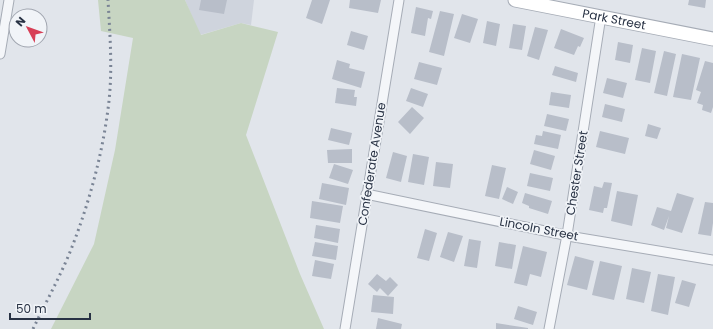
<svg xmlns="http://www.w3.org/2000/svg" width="713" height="329" font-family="Poppins,sans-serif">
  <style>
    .built { fill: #cfd4dd }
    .green { fill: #c7d5c2 }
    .building { fill: #b8bec9 }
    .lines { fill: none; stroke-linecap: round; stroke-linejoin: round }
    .street-casing { stroke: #a6acb6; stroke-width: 11 }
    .secondary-casing { stroke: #a6acb6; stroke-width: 15 }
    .street { stroke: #f4f6f9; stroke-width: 9 }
    .secondary { stroke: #fff; stroke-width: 13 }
    .rail { stroke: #7a8495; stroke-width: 3; stroke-dasharray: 2 4; stroke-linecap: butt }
    .labels { text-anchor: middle; stroke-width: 3.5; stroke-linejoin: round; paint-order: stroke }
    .street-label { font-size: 12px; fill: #283244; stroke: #f1f4f8 }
  </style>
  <rect width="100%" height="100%" fill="#e1e5eb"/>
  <path class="built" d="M185,0H254L251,25L241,23L200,35Z"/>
  <path class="green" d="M98,0H185L201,35L241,23L278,32L246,135L300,274L324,329H51L94,244L115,150L133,38L101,31Z"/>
  <path class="building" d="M201,0H227L224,14L199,10Z
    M312,0H330L322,24L306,18Z
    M350,0H381L378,13L349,8Z
    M689,0H706L705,8L688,5Z
    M416,7L433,11L431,19L428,18L425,36L411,33Z
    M440,11L454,14L444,56L429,52Z
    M462,14L478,19L470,43L454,38Z
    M487,21L500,24L496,46L483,43Z
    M513,24L526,26L522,50L509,48Z
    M535,27L548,30L539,60L527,56Z
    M561,29L584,38L580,47L578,46L574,55L554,48Z
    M351,31L368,36L364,50L347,45Z
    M618,42L633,45L630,63L615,60Z
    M642,48L656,51L650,83L635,80Z
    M664,51L676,54L667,96L654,93Z
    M682,54L700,58L691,100L673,97Z
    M337,60L350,64L349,68L365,72L361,88L332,79Z
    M705,61L713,63V107L711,113L702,110L703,105L697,103L701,92L696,90Z
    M419,62L442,68L437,85L414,79Z
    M555,66L578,73L576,82L552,75Z
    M607,78L627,83L623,98L603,93Z
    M337,88L355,90L354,97H357L356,106L335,103Z
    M411,88L428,94L423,107L406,101Z
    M551,92L571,95L569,108L549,105Z
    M605,104L625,109L622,122L602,117Z
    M412,107L424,118L410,134L398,122Z
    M547,114L569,119L566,131L544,126Z
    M648,124L661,128L657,139L645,136Z
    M331,128L352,133L349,145L328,140Z
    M543,131L561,135L558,149L534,144L536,135L542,136Z
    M600,131L629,138L625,154L596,147Z
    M352,149V163H328L327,150Z
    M534,150L555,156L551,170L530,164Z
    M393,152L407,156L401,182L386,178Z
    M413,154L429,157L424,185L408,182Z
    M436,162L453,164L450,188L433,186Z
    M334,164L353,170L348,184L329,178Z
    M492,165L506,168L499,199L485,196Z
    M530,173L553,178L550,191L527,186Z
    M604,182L612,183L607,208H604L603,213L589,210L594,186L602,188Z
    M322,183L349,188L346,205L319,199Z
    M507,187L518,192L513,204L502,199Z
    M617,191L638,195L632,226L611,221Z
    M525,193L552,201L548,214L529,208V206L522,203Z
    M677,193L694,198L682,233L666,228L669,216L664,230L651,225L657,207L671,211Z
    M312,201L343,206L340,223L310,218Z
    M705,202L713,203V223L711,236L698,234Z
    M316,225L340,229L338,243L314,238Z
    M425,229L437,233L429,261L417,258Z
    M448,232L463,236L454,262L440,257Z
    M469,239L481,241L477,268L464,266Z
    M315,242L338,246L336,260L312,256Z
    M499,242L516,245L512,269L495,266Z
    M523,246L547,252L541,277L530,274L527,286L514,283Z
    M575,256L594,261L587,290L567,285Z
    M315,260L334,264L331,279L312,276Z
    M600,261L622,266L614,300L592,295Z
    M632,268L651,272L644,303L626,299Z
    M377,274L386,281L390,277L398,285L388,296L380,288L377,292L368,284Z
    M658,274L675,277L668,315L651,311Z
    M682,280L696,284L689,307L675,303Z
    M373,295L394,297L393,314L371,312Z
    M518,306L537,312L533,325L514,319Z
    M378,318L402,324L401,329H376Z
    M496,323L528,328V329H496Z"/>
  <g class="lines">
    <g class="street-casing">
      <path id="street" d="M0,54L9,0
        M366,194L574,237L713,260
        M345,329L399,0
        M549,329L567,235L601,16"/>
    </g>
    <g class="secondary-casing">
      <g id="secondary">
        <path id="s1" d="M515,0L713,39"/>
      </g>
    </g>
    <use href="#street" class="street"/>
    <use href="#secondary" class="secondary"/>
    <path class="rail" d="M33,329C46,302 61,275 72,247C89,203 102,156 108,109C113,73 110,36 108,0"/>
  </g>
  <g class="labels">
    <g class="street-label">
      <text dy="4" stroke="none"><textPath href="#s1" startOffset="101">Park Street</textPath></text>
      <text transform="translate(372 164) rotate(-81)" y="4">Confederate Avenue</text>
      <text transform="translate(577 173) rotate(-81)" y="4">Chester Street</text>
      <text transform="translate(539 229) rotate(11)" y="4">Lincoln Street</text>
    </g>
  </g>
  <g transform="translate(28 28) rotate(311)"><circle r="19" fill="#f1f4f8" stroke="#a1a6b0"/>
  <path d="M0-3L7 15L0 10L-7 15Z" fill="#d73f56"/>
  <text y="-6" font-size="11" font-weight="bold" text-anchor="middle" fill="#283244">N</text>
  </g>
  <path d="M10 313v6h80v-6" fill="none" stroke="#283244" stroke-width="2"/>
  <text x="16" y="313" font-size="12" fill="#283244" stroke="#f1f4f8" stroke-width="3" paint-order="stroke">50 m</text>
</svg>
